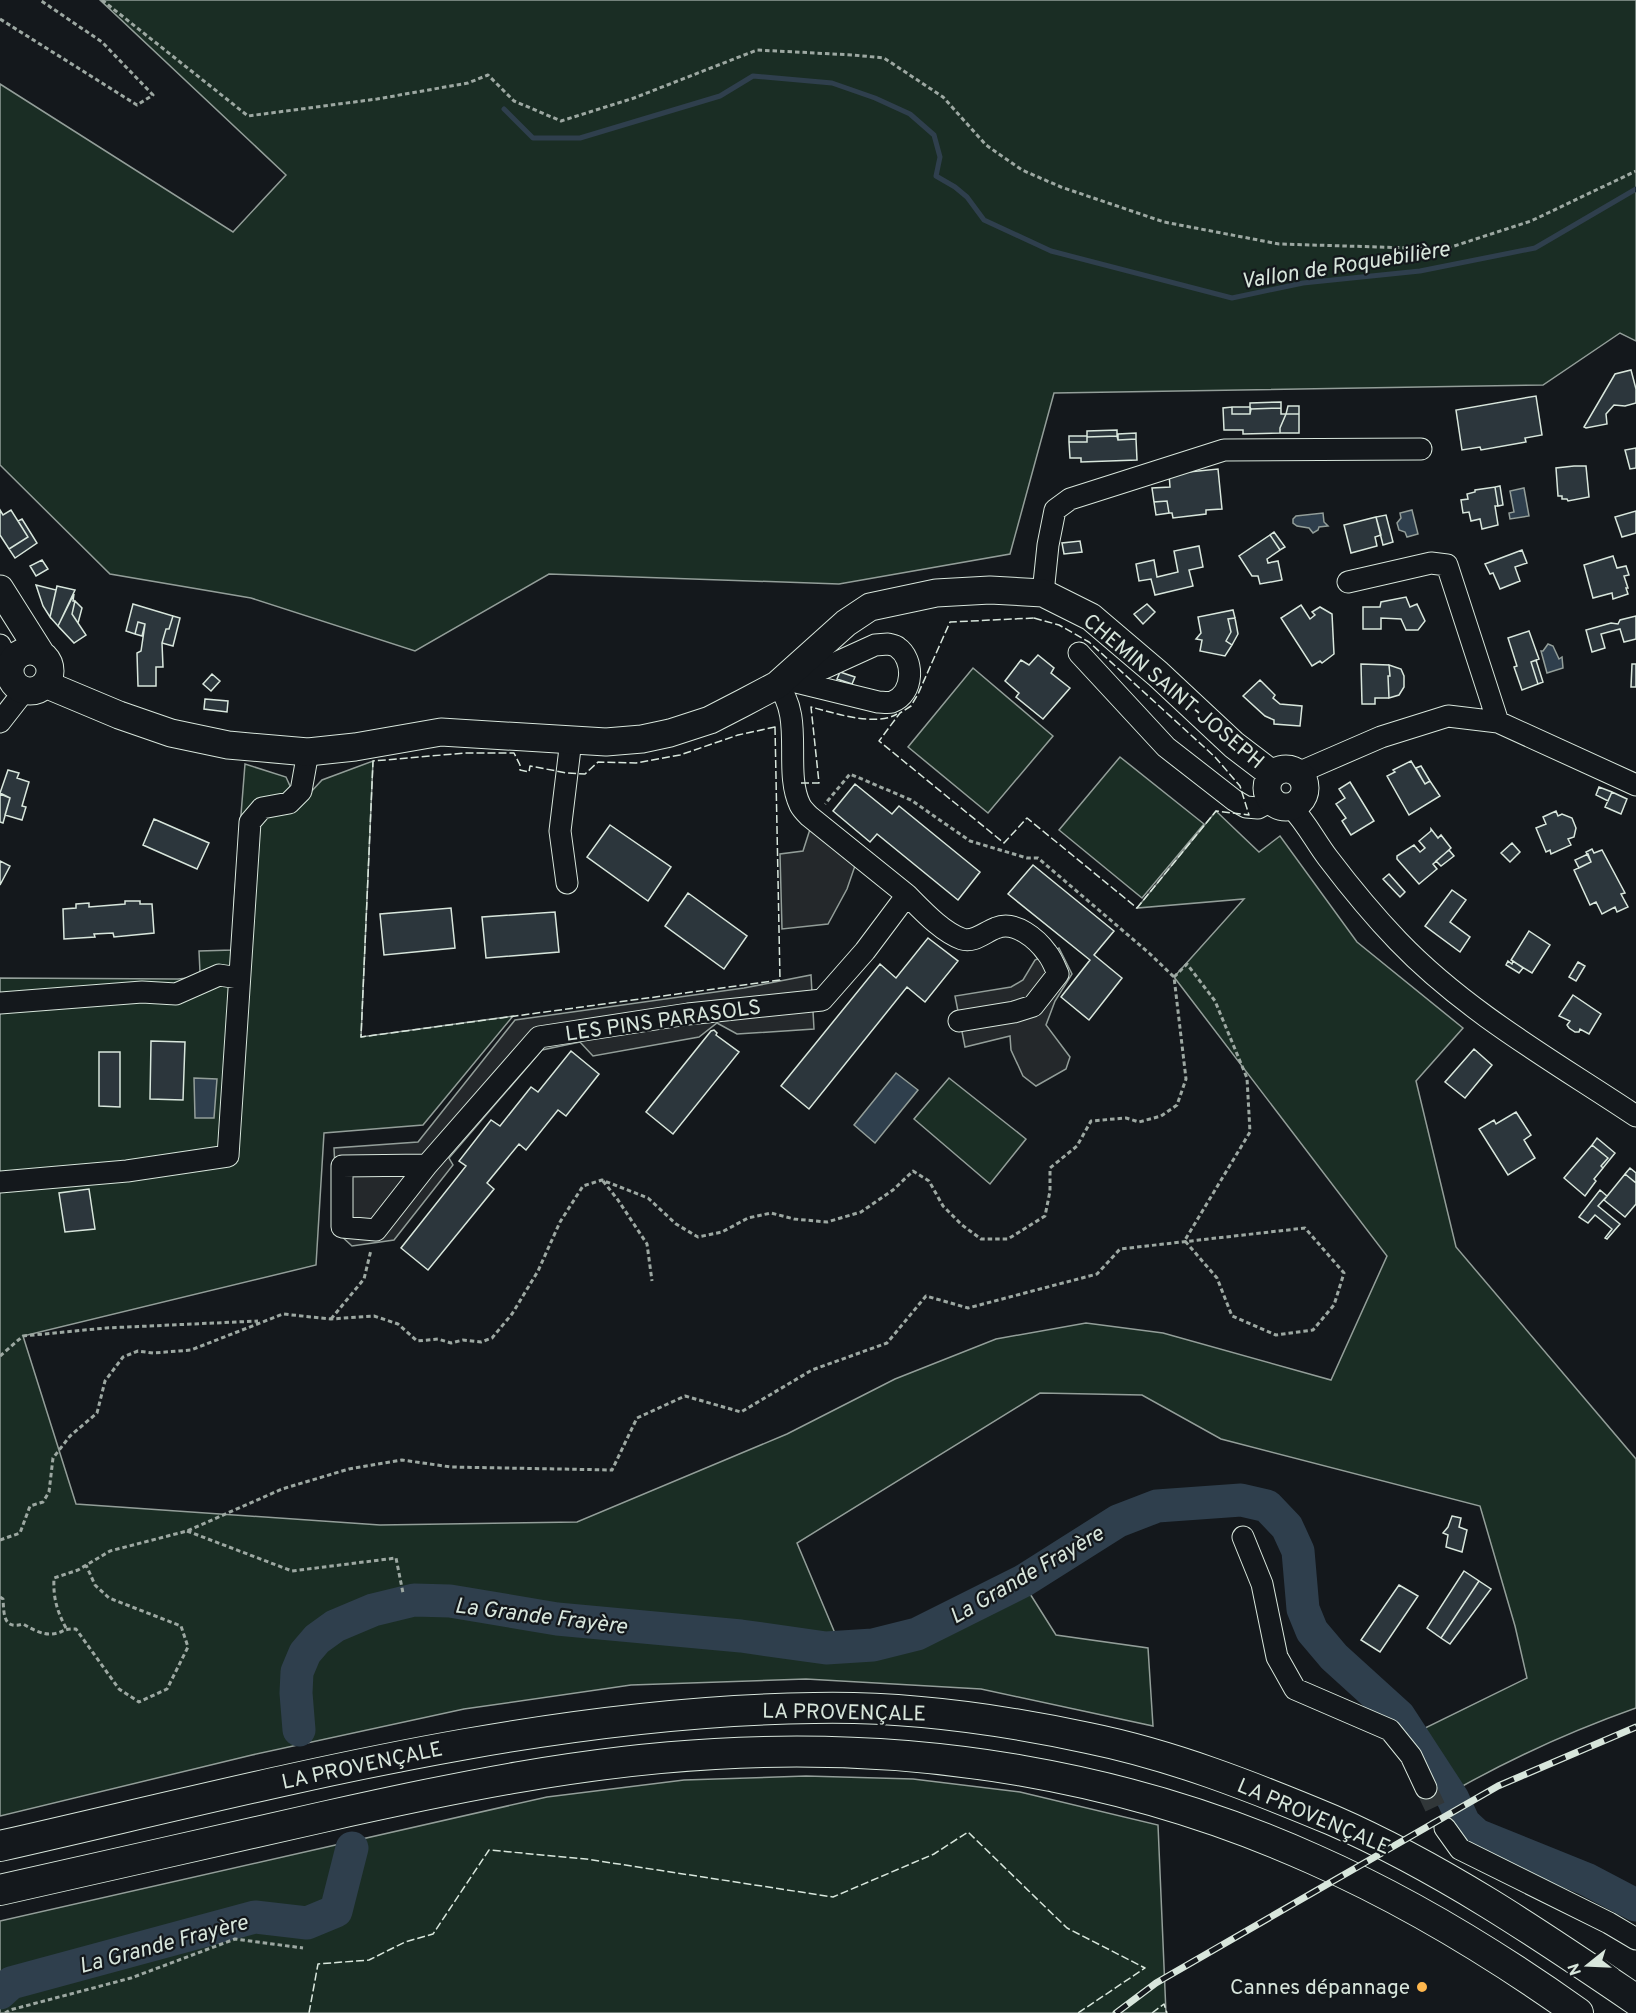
<svg xmlns="http://www.w3.org/2000/svg" width="1636" height="2013" font-family="Overpass,sans-serif">
  <style>
    .green { fill: #1a2d24; stroke: #939e99; stroke-width: 1.5 }
    .parking { fill: #24282b; stroke: #939e99; stroke-width: 1.5 }
    .water { fill: #2f3f4d; stroke: #939e99; stroke-width: 1.5 }
    .lines { fill: none; stroke-linecap: round; stroke-linejoin: round }
    .stream { stroke: #2f3f4d; stroke-width: 5 }
    .river { stroke: #2f3f4d; stroke-width: 33 }
    .building { fill: #2c363c; stroke: #d8e6dc; stroke-width: 1.5 }
    .minor-tunnel { stroke: #313739; stroke-width: 21; stroke-dasharray: 21 10; stroke-linecap: butt }
    .minor-casing { stroke: #d8e6dc; stroke-width: 23 }
    .major-casing { stroke: #d8e6dc; stroke-width: 29 }
    .highway-casing { stroke: #d8e6dc; stroke-width: 32 }
    .path { stroke: #9da8a2; stroke-width: 3; stroke-dasharray: 4.5 3; stroke-linecap: butt }
    .minor { stroke: #14181c; stroke-width: 21 }
    .major { stroke: #14181c; stroke-width: 27 }
    .highway { stroke: #14181c; stroke-width: 30 }
    .rail-casing { stroke: #d8e6dc; stroke-width: 7 }
    .rail { stroke: #14181c; stroke-width: 4.5; stroke-dasharray: 14; stroke-linecap: butt }
    .fence { stroke: #d8e6dc; stroke-width: 1.5; stroke-dasharray: 8 3; stroke-linecap: butt }
    .poi-dot { fill: #ffb74d; stroke: #14181c; stroke-width: 2 }
    .labels { text-anchor: middle; stroke-width: 4.5; stroke-linejoin: round; paint-order: stroke }
    .street-label { font-size: 21px; fill: #d8e6dc; stroke: #14181c }
    .poi-label { font-size: 21px; fill: #d8e6dc; stroke: #14181c; text-anchor: end }
    .water-label { font-size: 22px; font-style: italic; fill: #d8e6dc; stroke: #14181c }
  </style>
  <rect width="100%" height="100%" fill="#14181c"/>
  <path class="green" d="M100,0H1636V341L1620,333L1543,385L1054,393L1010,554L839,584L549,574L415,651L251,598L110,574L0,465V84L233,232L286,175Z
    M973,668L1053,736L988,813L908,747Z
    M1120,757L1204,824L1142,898L1059,830Z
    M373,761L361,1037L513,1016L423,1125L324,1133L316,1265L23,1336L76,1504L380,1525L577,1522L787,1434L895,1379L996,1339L1086,1323L1163,1333L1331,1380L1387,1256L1174,977L1244,899L1137,908L1216,811L1259,852L1280,836L1357,942L1463,1028L1416,1081L1456,1247L1636,1459V1708C1574,1730 1516,1756 1459,1788L1421,1730L1527,1678L1515,1626L1480,1506L1221,1439L1142,1395L1040,1393L797,1543L837,1638L889,1639L1027,1589L1056,1635L1148,1648L1153,1726L981,1689L806,1679L631,1685L464,1709L252,1755L0,1816V978L178,979L188,978L200,972L199,951L233,950L234,903L245,764L286,777L291,788L310,793L322,780Z
    M949,1078L1026,1139L990,1184L914,1119Z
    M806,1776L913,1779L1020,1792L1158,1825L1166,2013H0V1921L547,1797L684,1780Z"/>
  <path class="parking" d="M812,823L857,860L847,889L828,924L782,929L780,854L803,851Z
    M1059,948L1072,974L1055,1001L1046,1025L1070,1057L1066,1069L1036,1086L1023,1076L1011,1050L1010,1036L965,1047L955,996L1011,987L1023,980L1035,960Z
    M811,975L814,1029L737,1034L717,1023L699,1037L593,1056L580,1042L542,1050L449,1158L453,1165L394,1240L352,1246L338,1233L334,1148L418,1142L515,1020L744,988Z"/>
  <path class="water" d="M1524,488L1529,516L1510,519L1509,513L1514,512L1510,491Z
    M1412,510L1418,534L1407,537L1405,532L1399,530L1397,523L1401,518L1400,513Z
    M1323,513L1324,522L1328,526L1319,527L1318,530L1313,533L1309,528L1297,526L1293,523V519L1296,516Z
    M1548,644L1553,646L1559,659L1562,657L1563,668L1547,673L1541,651H1543Z
    M896,1073L918,1090L875,1143L854,1125Z
    M194,1078L217,1079L214,1118H195Z"/>
  <g class="lines">
    <path class="stream" d="M504,109L533,138H580L720,96L753,76L832,83L875,98L910,114L934,135L940,157L936,176L955,187L967,197L984,220L1051,251L1232,298L1303,283L1420,271L1535,248L1636,189"/>
    <path class="river" d="M299,1730L296,1693L297,1672L305,1653L317,1639L335,1626L373,1610L414,1600L450,1601L557,1619L741,1636L826,1648L873,1645L917,1634L1023,1581L1118,1521L1157,1506L1241,1500L1267,1506L1287,1527L1298,1551L1303,1609L1312,1631L1334,1657L1399,1716L1453,1799L1464,1823L1477,1835L1586,1879L1636,1905
      M0,1993L11,1983L255,1917L307,1923L336,1911L352,1848"/>
  </g>
  <path class="building" d="M1631,370L1636,389V403L1625,406L1614,405L1606,414L1607,424L1586,428L1584,427L1615,374Z
    M1536,396L1542,435L1525,438L1526,442L1481,450L1480,447L1462,450L1456,410Z
    M1281,402V408L1251,409L1250,407V403Z
    M1288,406H1299V414H1286Z
    M1232,407V414H1250L1251,409L1281,408V414H1286L1280,428V433L1243,434V430H1224L1223,408Z
    M1232,407H1250V414H1232Z
    M1286,414H1299V433H1280V428Z
    M1117,430V436L1087,437V431Z
    M1136,433V439L1118,440V434Z
    M1069,436H1087V442H1069Z
    M1117,436L1118,440L1136,439L1137,460L1081,462V458H1070L1069,442H1087V437Z
    M1636,448V468L1630,469L1625,450Z
    M1574,466H1586L1589,497L1568,501L1567,499H1562V496H1558L1556,468Z
    M1218,469L1222,509L1206,510V514L1173,518L1172,513H1169L1167,501L1154,502L1152,488L1170,487L1169,474Z
    M1500,486L1503,505L1498,506L1495,487Z
    M1495,487L1498,506H1495L1498,525L1482,529L1480,519L1471,521L1469,512L1463,513L1461,500L1468,499L1467,494L1475,492V490Z
    M1167,501L1169,513L1156,515L1154,502Z
    M0,510L3,515L11,510L28,537L9,549L0,535Z
    M1636,511V533L1622,537L1615,517Z
    M1386,515L1393,542L1383,545L1376,517Z
    M1376,517L1381,535L1375,537L1377,546L1351,553L1344,525Z
    M22,519L37,543L15,558L9,549L28,537L18,521Z
    M1274,532L1285,547L1280,550L1270,535Z
    M1270,535L1280,550L1267,559L1268,563L1278,561L1282,580L1260,584L1258,576H1252L1239,556Z
    M1080,541L1082,552L1064,554L1062,543Z
    M1199,546L1203,567L1189,570L1193,586L1155,595L1151,579L1139,581L1136,564L1154,560L1157,577L1178,572L1174,551Z
    M1522,550L1527,563L1515,567L1520,581L1500,589L1493,573L1490,574L1485,564Z
    M1613,556L1617,568L1626,566L1629,575L1624,576L1628,588H1626L1628,594L1613,599L1612,593L1593,598L1584,565Z
    M42,560L48,569L36,576L30,566Z
    M36,585L56,590L50,617L43,606Z
    M57,586L75,590L58,626L50,617Z
    M74,594L73,601H75L72,614L86,635L74,643L58,626Z
    M1406,597L1410,607L1417,604L1425,621L1418,630H1406L1401,619L1381,618V629H1363V607H1380L1381,602Z
    M75,601L82,608L78,623L72,614Z
    M133,604L173,616L169,629H166L162,643L163,667H156V686H138L137,653L141,651L145,624L138,622L135,634L126,631Z
    M1147,604L1155,612L1143,624L1134,614Z
    M1301,605L1310,619L1315,615L1312,612L1320,607L1332,614L1334,654L1322,663L1320,661L1312,666L1281,618Z
    M1233,610L1235,618L1228,619L1231,632L1226,641L1232,645L1225,656L1200,651L1202,640L1196,639L1201,633L1198,617Z
    M173,616L180,618L173,646L162,643L166,629H169Z
    M1636,616V639L1624,642L1620,629L1601,634L1605,648L1592,652L1586,630L1611,623L1618,624L1620,620Z
    M1235,618L1238,634L1232,645L1226,641L1231,632L1228,619Z
    M138,622L145,624L142,636L135,634Z
    M1529,631L1539,659L1531,662L1538,684L1522,690L1514,667L1517,666L1508,638Z
    M1038,655L1054,668L1051,673L1070,688L1043,719L1016,697L1019,693L1005,681L1021,660L1029,665Z
    M1536,660L1543,682L1538,684L1531,662Z
    M1361,664L1389,665L1390,676H1388L1389,698H1375V704H1362Z
    M1632,664H1636V687H1631Z
    M1389,665L1401,669L1404,676V687L1399,695L1389,698L1388,676H1390Z
    M840,672L855,677L852,684L837,679Z
    M212,674L220,681L211,691L203,684Z
    M1260,680L1275,695L1273,698L1280,704L1302,706L1300,726L1274,724V720L1265,716L1243,696Z
    M205,699L228,701L227,712L204,709Z
    M1411,761L1425,784L1430,781L1440,796L1409,815L1387,776L1395,772L1393,770Z
    M1421,766L1430,781L1425,784L1416,768Z
    M8,770L19,773L17,778L29,782L22,806L26,807L22,820L5,815L10,798L0,793Z
    M1350,782L1374,821L1351,835L1342,821L1346,818L1336,804L1345,798L1339,789Z
    M855,784L892,814L899,806L980,872L958,900L877,834L870,842L833,811Z
    M1599,787L1612,792L1608,801L1596,795Z
    M1612,792L1627,799L1621,814L1605,807Z
    M0,794L10,798L3,823L0,822Z
    M1556,811L1558,816L1562,814L1572,818L1576,828L1574,837L1568,839L1571,845L1551,854L1550,850L1546,852L1536,828L1546,824L1543,817Z
    M154,819L209,843L197,869L143,845Z
    M610,825L671,867L648,901L587,857Z
    M1431,829L1438,838L1441,835L1451,848L1433,864L1437,869L1419,884L1397,859V856L1414,845L1420,852L1425,848L1419,841L1431,831Z
    M1512,843L1520,852L1510,862L1501,853Z
    M1592,849L1594,853L1602,850L1625,893L1621,894L1628,907L1617,912L1615,907L1602,914L1596,902L1590,905L1574,870L1591,862L1586,852Z
    M1449,850L1454,856L1441,866L1436,861Z
    M1588,854L1591,862L1579,868L1575,860Z
    M0,861L10,866L0,885Z
    M1033,865L1114,931L1094,955L1122,978L1089,1020L1061,997L1090,960L1008,894Z
    M1389,874L1405,892L1400,897L1383,879Z
    M1452,890L1466,900L1450,922L1470,937L1460,952L1425,926Z
    M688,893L747,936L724,969L665,926Z
    M125,901H140V904H152L154,933L114,937L113,933L94,934L95,937L64,939L63,909L76,908V904L89,903V907L125,904Z
    M451,908L455,948L384,955L380,914Z
    M555,912L559,952L486,958L482,917Z
    M1529,931L1550,945L1532,973L1511,960Z
    M928,938L958,961L925,1002L907,987L809,1109L781,1086L880,964L896,978Z
    M1508,961L1512,964L1513,961L1523,968L1519,973L1506,965Z
    M1578,962L1585,966L1576,981L1569,977Z
    M1573,995L1601,1014L1589,1034L1580,1029L1579,1032H1575L1569,1028L1567,1025L1570,1021L1559,1016Z
    M714,1030L717,1033L716,1035L739,1052L673,1134L646,1112L711,1031Z
    M151,1041L185,1042L183,1100L150,1099Z
    M1474,1049L1492,1065L1465,1098L1445,1082Z
    M571,1051L599,1074L566,1116L558,1110L526,1150L519,1144L487,1183L494,1189L428,1270L401,1248L466,1166L459,1161L491,1120L500,1126L531,1087L538,1092Z
    M99,1052H120V1107L99,1106Z
    M1516,1112L1531,1135L1524,1140L1535,1158L1508,1175L1479,1129L1494,1120L1496,1124Z
    M1597,1138L1615,1153L1603,1168L1601,1166L1608,1158L1592,1145Z
    M1592,1145L1608,1158L1601,1166L1603,1168L1594,1179L1596,1181L1585,1196L1564,1178Z
    M1630,1168L1636,1173V1183L1625,1174Z
    M1625,1174L1636,1183V1204L1625,1217L1604,1200Z
    M89,1189L95,1229L65,1232L59,1193Z
    M1600,1190L1607,1196L1598,1206L1620,1224L1607,1239L1605,1238L1612,1229L1595,1215L1588,1223L1579,1217Z
    M1452,1516L1461,1518L1459,1527L1467,1530L1462,1552L1446,1547L1448,1535L1443,1533L1448,1527Z
    M1464,1571L1479,1581L1441,1638L1427,1628Z
    M1479,1581L1491,1589L1450,1644L1441,1638Z
    M1399,1585L1418,1596L1380,1652L1361,1640Z"/>
  <g class="lines">
    <path class="minor-tunnel" d="M1426,1788L1445,1828"/>
    <g class="minor-casing">
      <path id="minor" d="M1348,582L1431,563L1447,565L1498,722
        M1043,593L1048,545L1055,510L1070,499L1224,450L1421,449
        M888,644C891,645 895,645 897,647C915,659 914,694 892,702C888,703 882,702 878,702L784,679L820,670L875,645Z
        M0,645L11,667
        M1079,653L1166,747L1234,800L1246,807L1258,808L1271,801
        M0,722L25,690
        M1298,773L1381,737L1448,716L1498,722L1636,785
        M1291,807C1306,822 1315,841 1328,858C1350,887 1373,915 1398,941C1466,1012 1555,1062 1636,1116
        M567,883L560,831L571,740
        M907,895C922,910 942,932 962,939C974,943 985,932 996,928C1015,920 1037,939 1047,953C1052,959 1055,967 1058,974L1033,1006L1014,1012L959,1021
        M0,1003L142,992L176,994L219,975L239,978
        M427,1165L342,1166V1227L376,1230L427,1165L539,1037L688,1014L822,1000L865,951L907,895L809,816C806,813 802,809 800,805C783,770 805,716 777,685
        M0,1182L127,1171L228,1156L250,822L262,808L289,803L301,791L308,752
        M1243,1537L1262,1584L1277,1657L1295,1689L1390,1730L1411,1756L1426,1788
        M1445,1828L1460,1849L1609,1923L1636,1939"/>
    </g>
    <g class="major-casing">
      <path id="major" d="M0,589L41,654
        M10 671a20 20 0 1 1 40 0a20 20 0 1 1-40 0Z
        M45,684L119,715L171,733L228,745L308,752L355,747L441,732L606,742L642,739L670,733L710,720L743,703L777,685L846,623L870,607L936,593L990,590L1043,593L1091,617L1158,674L1234,745L1272,774
        M1267 788a19 19 0 1 1 38 0a19 19 0 1 1-38 0Z"/>
    </g>
    <g class="highway-casing">
      <path id="highway" d="M0,1846C269,1785 536,1712 814,1708C905,1706 999,1719 1088,1738C1172,1755 1253,1787 1332,1820C1440,1867 1539,1934 1636,2000
        M0,1890C108,1866 215,1841 323,1817C452,1788 583,1761 715,1754C920,1742 1126,1775 1313,1859C1406,1900 1495,1954 1578,2013"/>
    </g>
    <path class="path" d="M102,0L248,116L377,99L468,83L488,75L514,101L561,121L634,98L757,50L853,55L884,58L943,97L986,145L1022,170L1061,187L1164,222L1279,244L1445,249L1531,221L1636,171
      M0,19L137,105L153,95L102,42L40,0
      M1174,977L1187,964L1215,1001L1247,1078L1250,1132L1185,1240
      M603,1181L618,1200L647,1244L652,1281
      M331,1319L364,1279L371,1250
      M0,1356L23,1336L106,1328L258,1321
      M187,1531L292,1571L396,1558L403,1593
      M0,1540L20,1533L30,1506L43,1502L49,1492L53,1458L70,1436L97,1413L105,1381L123,1357L138,1351L153,1353L191,1350L283,1314L331,1319L374,1316L398,1324L417,1341L438,1339L451,1343L463,1340L481,1342L492,1338L512,1314L538,1271L560,1222L583,1186L602,1180L648,1198L676,1224L698,1237L722,1232L748,1218L771,1213L794,1219L827,1222L861,1212L893,1190L913,1171L929,1181L943,1206L962,1225L981,1239H1008L1045,1216L1050,1191V1168L1077,1146L1091,1121L1126,1118L1139,1122L1161,1116L1177,1105L1186,1079L1174,977L1149,953L1038,858H1027L970,841L911,800L850,774L825,804
      M0,1597L3,1599C4,1614 3,1630 23,1624C32,1629 42,1635 52,1634C63,1633 63,1628 76,1629L119,1689L139,1702L167,1689L188,1647L181,1626L109,1598L95,1585L86,1565
      M66,1628C57,1611 53,1598 54,1578L78,1570L110,1551L187,1531L282,1489L349,1469L402,1460L451,1467L612,1470L637,1418L685,1396L741,1412L812,1370L887,1343L926,1296L968,1308L1097,1274L1120,1249L1305,1228L1344,1273L1334,1305L1313,1330L1276,1335L1232,1316L1217,1278L1185,1241
      M5,2013L10,2010L131,1978L235,1939L303,1948"/>
    <use href="#minor" class="minor"/>
    <use href="#major" class="major"/>
    <use href="#highway" class="highway"/>
    <g class="rail-casing">
      <path id="rail" d="M1116,2013L1156,1983L1498,1786L1636,1727"/>
    </g>
    <use href="#rail" class="rail"/>
    <path class="fence" d="M1034,618L1059,625L1089,642L1215,757L1240,786L1249,815L1216,811L1137,908L1027,818L1004,843L879,741L900,713L911,706L918,694L950,622Z
      M775,727L780,980L361,1037L373,761L465,753H514L520,765V770L529,772L530,766L567,773L585,774L598,762L636,763L680,755L738,735Z
      M801,783H819L811,707C834,713 876,727 897,714
      M309,2013L318,1964L369,1960L405,1942L433,1934L489,1850L586,1859L833,1897L934,1854L968,1832L1067,1928L1145,1968L1078,2013
      M1152,2013L1164,2004L1167,2013"/>
  </g>
  <circle class="poi-dot" cx="1422" cy="1987" r="6"/>
  <g class="labels">
    <g class="street-label">
      <text transform="translate(1174 691) rotate(40)" y="7">CHEMIN SAINT-JOSEPH</text>
      <text transform="translate(663 1020) rotate(-8)" y="7">LES PINS PARASOLS</text>
      <text transform="translate(844 1712) rotate(1)" y="7">LA PROVENÇALE</text>
      <text transform="translate(362 1765) rotate(-12)" y="7">LA PROVENÇALE</text>
      <text transform="translate(1314 1816) rotate(23)" y="7">LA PROVENÇALE</text>
    </g>
    <g class="poi-label">
      <text x="1410" y="1994">Cannes dépannage</text>
    </g>
    <g class="water-label">
      <text transform="translate(1345 264) rotate(-9)" y="8">Vallon de Roquebilière</text>
      <text transform="translate(1026 1574) rotate(-30)" y="8">La Grande Frayère</text>
      <text transform="translate(541 1615) rotate(7)" y="8">La Grande Frayère</text>
      <text transform="translate(163 1943) rotate(-15)" y="8">La Grande Frayère</text>
    </g>
  </g>
  <g transform="translate(1588 1965) rotate(252)" stroke="#14181c" stroke-width="4.5" paint-order="stroke">
  <path d="M0-4.5L10 22L0 15L-10 22Z" fill="#d8e6dc"/>
  <text y="-9" font-size="16" font-weight="bold" text-anchor="middle" fill="#d8e6dc">N</text>
  </g>
</svg>
